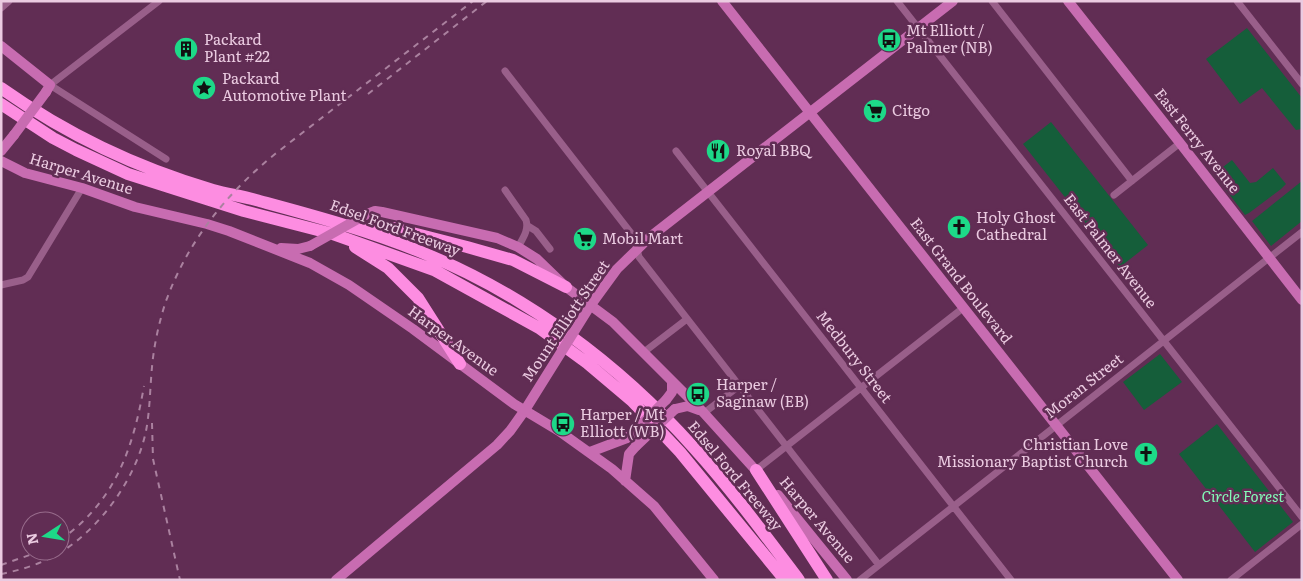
<svg xmlns="http://www.w3.org/2000/svg" width="1303" height="581" font-family="Literata,serif">
  <style>
    .green { fill: #155e3a }
    .lines { fill: none; stroke-linecap: round; stroke-linejoin: round }
    .street { stroke: #995f8a; stroke-width: 7 }
    .secondary { stroke: #c86cb1; stroke-width: 10 }
    .highway { stroke: #fd8de1; stroke-width: 12 }
    .rail { stroke: #aa819f; stroke-width: 2; stroke-dasharray: 6 6; stroke-linecap: butt }
    .secondary-bridge { stroke: #c86cb1; stroke-width: 10 }
    .labels { text-anchor: middle; stroke-width: 5; stroke-linejoin: round; paint-order: stroke }
    .poi-label { font-size: 15px; fill: #ebcbe1; stroke: #612d54; text-anchor: start }
    .street-label { font-size: 15px; fill: #ebcbe1; stroke: #612d54 }
    .park-label { font-size: 15px; font-style: italic; fill: #83fcb8; stroke: #612d54 }
  </style>
  <rect width="100%" height="100%" fill="#612d54"/>
  <path class="green" d="M1247,28L1302,98V129L1296,130L1262,88L1240,104L1206,59Z
    M1051,122L1148,245L1120,267L1023,144Z
    M1232,160L1250,183L1256,182L1273,168L1286,184L1281,189L1249,213L1245,215L1214,174Z
    M1302,181V221L1271,246L1252,221Z
    M1160,354L1182,382L1144,410L1123,382Z
    M1217,424L1293,522L1255,552L1179,454Z"/>
  <g class="lines">
    <path class="street" d="M159,1L50,85L166,159
      M897,1L1302,517
      M992,1L1132,181
      M1237,1L1302,84
      M1,8L9,1
      M505,71L634,237L639,257L879,565
      M676,151L1011,580
      M505,190L526,220C529,230 523,238 518,247
      M1114,195L1180,143
      M528,226L536,231L550,249
      M1,285L23,280L28,277L82,188
      M644,352L687,319
      M704,413L739,386
      M756,470L963,308
      M860,580L1302,232
      M1231,580L1302,524"/>
    <path class="secondary" d="M722,1L1178,580
      M1068,1L1180,143L1302,300
      M1,46L50,85L46,92
      M1,151L14,135
      M1,161L25,173L82,188L135,207L207,224L229,231L310,263L349,285L413,329L514,404L559,431L612,469L654,506L714,580
      M365,215L375,211L382,212L497,238L518,247L537,259L566,287L613,322L703,412L760,475
      M281,248L298,249L310,246
      M590,306L617,269L650,237L953,1
      M666,400L672,392V381
      M675,409L688,406L699,410
      M590,452L627,438
      M625,481L629,454L636,446
      M778,495L847,580
      M336,580L497,445L510,431L525,410"/>
    <path class="highway" d="M1,88C66,134 137,168 213,190C227,194 242,196 256,200C311,215 368,230 421,252C525,294 619,364 694,448C731,489 765,535 799,580
      M1,104L53,138L76,150L128,174L244,211L333,234L434,270L539,328L587,363L632,401L680,452L785,580
      M365,230L393,228L467,247L513,260L566,287
      M355,247L388,268L418,298L460,364
      M756,470L827,580"/>
    <path class="rail" d="M368,94L487,1
      M152,423L153,459L180,580
      M60,540C115,502 133,449 144,386
      M1,565L41,551
      M1,574C21,570 40,564 58,554C100,529 136,479 146,431C150,410 150,388 152,367C154,345 159,322 166,301C188,241 226,194 275,154L473,1"/>
    <path class="secondary-bridge" d="M14,135L46,92
      M310,246L365,215
      M525,410L590,306
      M627,438L666,400
      M636,446L675,409"/>
  </g>
  <defs>
    <g id="bus-disc" transform="scale(1.25)"><circle r="9.5" fill="#1dd988" stroke="#612d54"/><path d="M-5-6H5V4H4V6H2V4H-2V6H-4V4H-5ZM-3.5-4V0h7V-4ZM-3.5 1.2v1.5H-2V1.2ZM2 1.2v1.5H3.5V1.2Z" fill="#111"/></g>
    <g id="building-disc" transform="scale(1.25)"><circle r="9.5" fill="#1dd988" stroke="#612d54"/><path d="M-4-6H4V6H1V3H-1V6H-4ZM-2.5-4.3h1.7v1.8h-1.7ZM.8-4.3h1.7v1.8H.8ZM-2.5-1h1.7V.8h-1.7ZM.8-1h1.7V.8H.8Z" fill="#111"/></g>
    <g id="sight-disc" transform="scale(1.25)"><circle r="9.5" fill="#1dd988" stroke="#612d54"/><path d="M0-6L1.8-2.2L6-1.7L2.9 1.2L3.7 5.4L0 3.3L-3.7 5.4L-2.9 1.2L-6-1.7L-1.8-2.2Z" fill="#111"/></g>
    <g id="supermarket-disc" transform="scale(1.25)"><circle r="9.5" fill="#1dd988" stroke="#612d54"/><path d="M-6-5.5h2.5l.6 2H6L4.5 2H-2.5L-4.4-4H-6ZM-1.5 3.2a1.3 1.3 0 1 0 .1 0ZM3 3.2a1.3 1.3 0 1 0 .1 0Z" fill="#111"/></g>
    <g id="restaurant-disc" transform="scale(1.25)"><circle r="9.5" fill="#1dd988" stroke="#612d54"/><path d="M-5-6h1v4h1v-4h1v4h1v-4h1v5L-1.5 .5V6h-2V.5L-5-1ZM5-6V6H3V1.5H1.5Q1.5-4 5-6Z" fill="#111"/></g>
    <g id="church-disc" transform="scale(1.25)"><circle r="9.5" fill="#1dd988" stroke="#612d54"/><path d="M-1.2-6h2.4v3.5h3.3v2.4h-3.3V6h-2.4V-.1h-3.3v-2.4h3.3Z" fill="#111"/></g>
  </defs>
  <g fill-rule="evenodd">
    <use href="#bus-disc" x="889" y="40"/>
    <use href="#building-disc" x="186" y="49"/>
    <use href="#sight-disc" x="204" y="88"/>
    <use href="#supermarket-disc" x="875" y="111"/>
    <use href="#restaurant-disc" x="718" y="151"/>
    <use href="#church-disc" x="959" y="227"/>
    <use href="#supermarket-disc" x="585" y="239"/>
    <use href="#bus-disc" x="698" y="394"/>
    <use href="#bus-disc" x="563" y="424"/>
    <use href="#church-disc" x="1146" y="454"/>
  </g>
  <g class="labels">
    <g class="poi-label">
      <text x="906" y="36">Mt Elliott /<tspan x="906" dy="17">Palmer (NB)</tspan></text>
      <text x="204" y="45">Packard<tspan x="204" dy="17">Plant #22</tspan></text>
      <text x="222" y="84">Packard<tspan x="222" dy="17">Automotive Plant</tspan></text>
      <text x="892" y="116">Citgo</text>
      <text x="736" y="156">Royal BBQ</text>
      <text x="976" y="223">Holy Ghost<tspan x="976" dy="17">Cathedral</tspan></text>
      <text x="602" y="244">Mobil Mart</text>
      <text x="716" y="390">Harper /<tspan x="716" dy="17">Saginaw (EB)</tspan></text>
      <text x="580" y="420">Harper / Mt<tspan x="580" dy="17">Elliott (WB)</tspan></text>
      <text x="1128" y="450" text-anchor="end">Christian Love<tspan x="1128" dy="17">Missionary Baptist Church</tspan></text>
    </g>
    <g class="street-label">
      <text transform="translate(1197 141) rotate(52)" y="5">East Ferry Avenue</text>
      <text transform="translate(81 174) rotate(17)" y="5">Harper Avenue</text>
      <text transform="translate(395 228) rotate(20)" y="5">Edsel Ford Freeway</text>
      <text transform="translate(1110 251) rotate(52)" y="5">East Palmer Avenue</text>
      <text transform="translate(961 281) rotate(52)" y="5">East Grand Boulevard</text>
      <text transform="translate(566 321) rotate(-56)" y="5">Mount Elliott Street</text>
      <text transform="translate(453 341) rotate(36)" y="5">Harper Avenue</text>
      <text transform="translate(854 357) rotate(52)" y="5">Medbury Street</text>
      <text transform="translate(1084 386) rotate(-38)" y="5">Moran Street</text>
      <text transform="translate(735 476) rotate(50)" y="5">Edsel Ford Freeway</text>
      <text transform="translate(817 520) rotate(50)" y="5">Harper Avenue</text>
    </g>
    <g class="park-label">
      <text x="1243" y="502">Circle Forest</text>
    </g>
  </g>
  <rect width="1303" height="581" fill="none" stroke="#ebcbe1" stroke-width="5"/>
  <g transform="translate(45 536) rotate(258)"><circle r="24" fill="#612d54" stroke="#986c8c"/>
  <path d="M0-4L9 19L0 12L-9 19Z" fill="#1dd988"/>
  <text y="-8" font-size="14" font-weight="bold" text-anchor="middle" fill="#ebcbe1">N</text>
  </g>
</svg>
